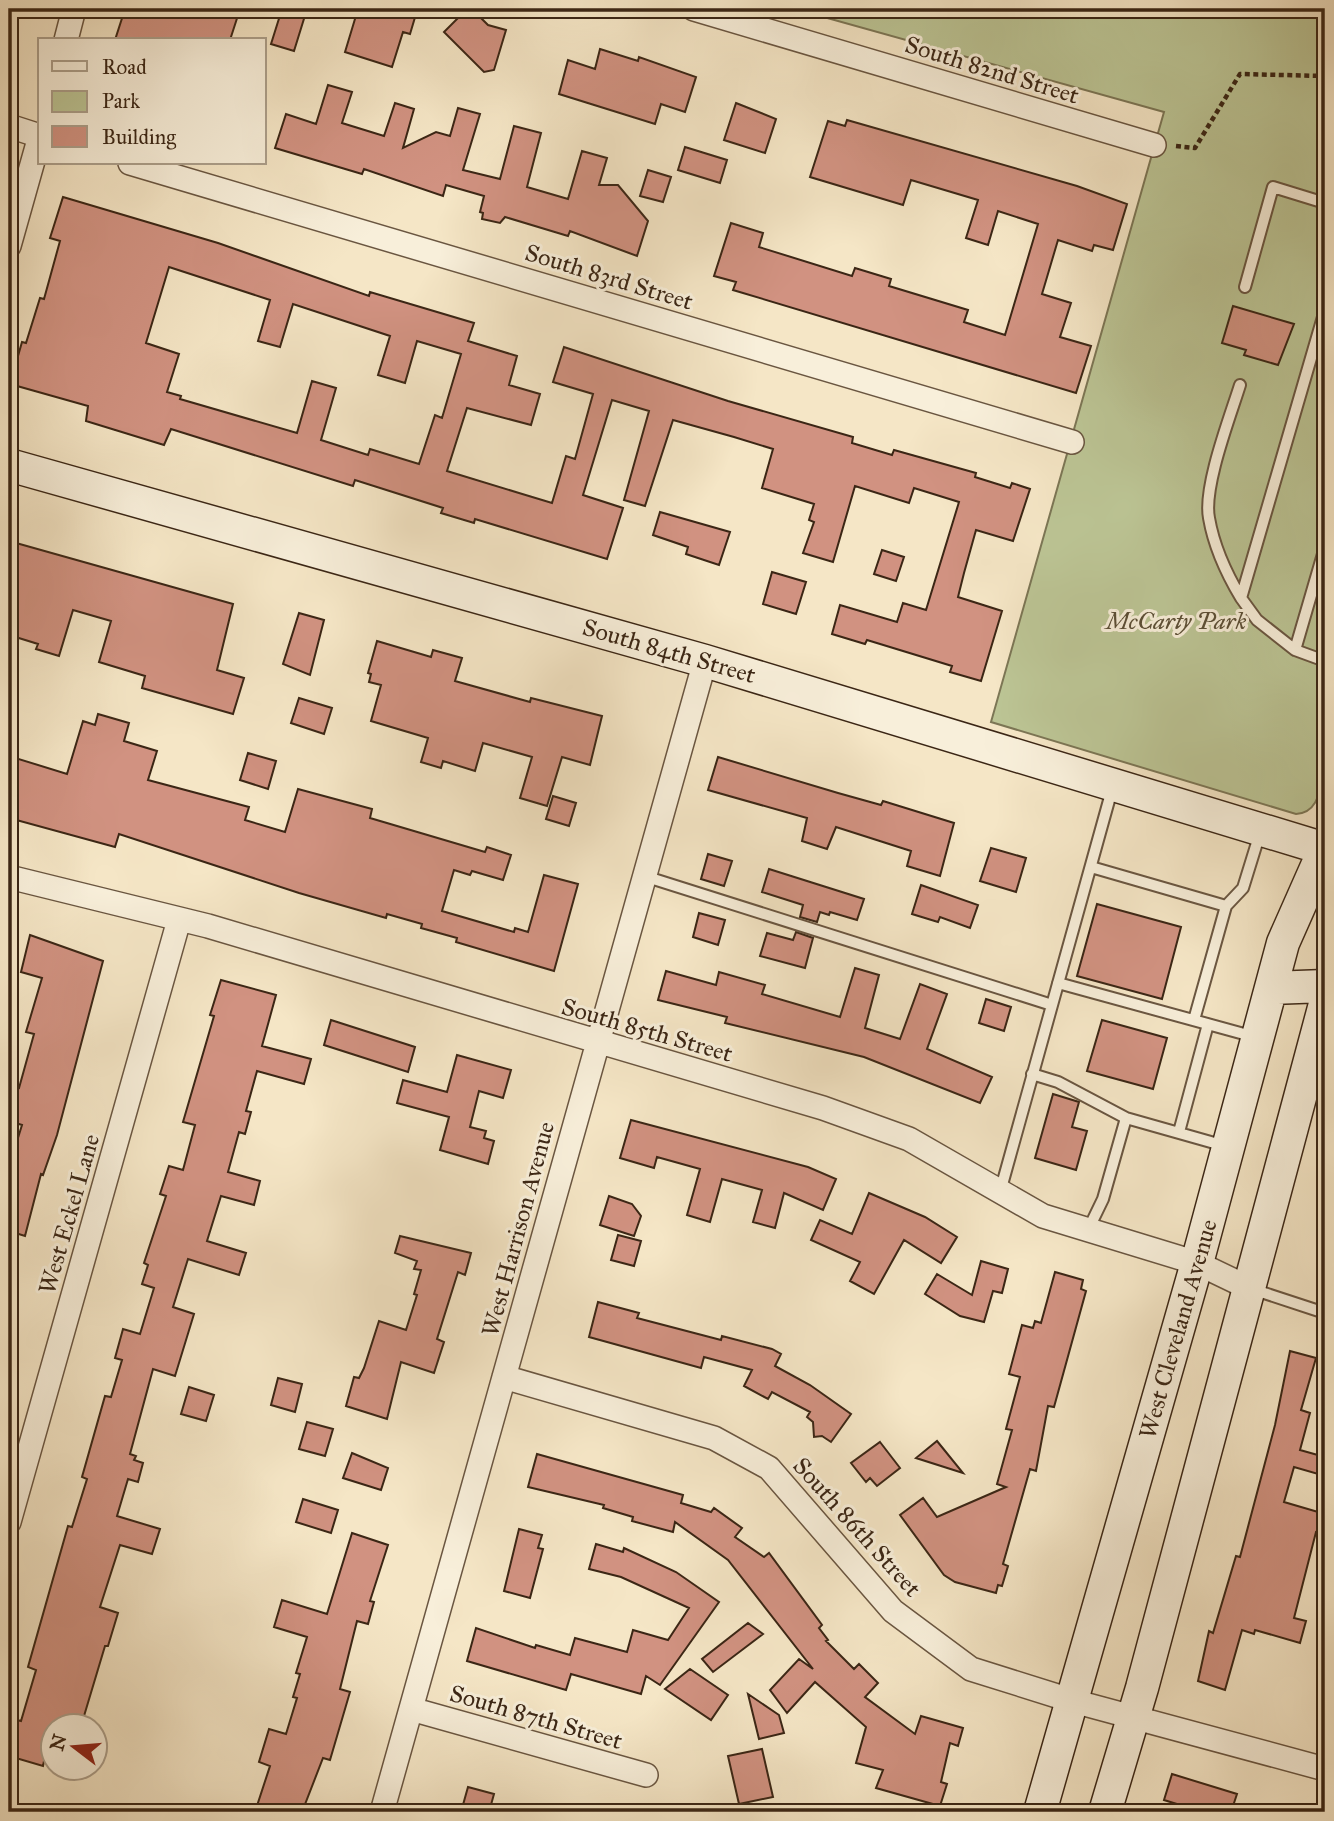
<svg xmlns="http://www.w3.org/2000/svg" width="1334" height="1821" font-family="'IM FELL Great Primer',serif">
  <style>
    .green { fill: #bcc595; stroke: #7c7655; stroke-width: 2 }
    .building { fill: #d19281; stroke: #3b2615; stroke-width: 2; fill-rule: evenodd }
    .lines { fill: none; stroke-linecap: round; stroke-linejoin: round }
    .lane-casing { stroke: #6a5641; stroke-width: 14 }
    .street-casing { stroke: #6a5641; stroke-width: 26 }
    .secondary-casing { stroke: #3b2615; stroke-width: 35 }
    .path { stroke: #3b2615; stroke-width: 4.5; stroke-dasharray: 5 3.5; stroke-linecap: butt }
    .lane { stroke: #f8efda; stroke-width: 10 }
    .street { stroke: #f8efda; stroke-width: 23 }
    .secondary { stroke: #f8efda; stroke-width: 32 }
    .labels { text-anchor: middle; stroke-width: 6; stroke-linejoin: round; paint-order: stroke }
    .street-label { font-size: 24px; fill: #3b2615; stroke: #f8efda }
    .park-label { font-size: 24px; font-style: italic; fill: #5b4e35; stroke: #f8efda }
  </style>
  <rect width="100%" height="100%" fill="#f5e6c6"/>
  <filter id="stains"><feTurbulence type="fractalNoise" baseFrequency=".00286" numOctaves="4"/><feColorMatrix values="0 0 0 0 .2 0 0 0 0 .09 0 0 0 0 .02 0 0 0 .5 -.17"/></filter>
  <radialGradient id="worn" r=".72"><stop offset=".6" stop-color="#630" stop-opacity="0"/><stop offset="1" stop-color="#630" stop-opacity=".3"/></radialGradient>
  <path class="green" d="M795,9H1325V770C1320,788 1319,813 1296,814L991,722L1164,112Z"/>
  <path class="building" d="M125,9H240L230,40H115Z
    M282,9H307L294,51L271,44Z
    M358,9H414L413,14H416L410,34L403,32L392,67L345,52Z
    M467,9H472L488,25L506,30L494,70L484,72L444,32Z
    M600,49L638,61L639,57L696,77L685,112L661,104L655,124L559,94L568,60L595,69Z
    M328,85L352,92L342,123L384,136L395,103L414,109L403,148L436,132L450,136L458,108L480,114L463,170L500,179L514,126L541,133L527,187L568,199L582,151L607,158L599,185H618L648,221L637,256L570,231L568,236L505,217L500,223L482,219L483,213L480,212L484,196L446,185L443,196L364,169L362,174L275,148L286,114L316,124Z
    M736,103L776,119L765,153L724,140Z
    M847,120L1077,186L1127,204L1113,250L1094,245L1092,251L1058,240L1042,294L1071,303L1060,337L1091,346L1076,393L733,290L736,282L714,276L731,223L763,233L759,247L852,276L855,268L891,279L889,286L968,310L964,322L1005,335L1038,224L998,211L988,245L966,238L978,200L911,180L903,205L810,177L828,121L845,126Z
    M685,147L727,160L720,183L678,170Z
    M648,170L671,177L663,202L640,196Z
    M63,197L218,243L369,296L370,292L474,323L468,341L517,356L509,385L540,394L531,425L467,408L447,471L519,493L552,503L566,456L575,459L593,394L553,382L564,347L728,401L853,437L852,443L892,455L894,450L976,473L975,477L1010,488L1012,483L1030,489L1013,541L976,530L964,573L958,597L1002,611L981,681L950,672L952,666L867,640L865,644L832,634L840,605L897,622L903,603L926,610L959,502L914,488L909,503L855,486L833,562L803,553L814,522L809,520L814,504L762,488L773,449L734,437L673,420L645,506L624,500L649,411L612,400L583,495L623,508L607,559L475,519L474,523L441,513L443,508L355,480L353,486L171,429L164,445L86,421L88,406L10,384L22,342L26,343L40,298L44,299L60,241L50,238ZM169,267L270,300L258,341L280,347L293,304L390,336L378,375L405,383L417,341L461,354L442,418L435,415L419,464L370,449L368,455L321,440L336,388L312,381L297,433L180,399L181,396L167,392L179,354L146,343Z
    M1233,306L1294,324L1278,365L1244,355L1246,350L1222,343Z
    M660,512L730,532L719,565L686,554L688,547L653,535Z
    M9,541L233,604L217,670L244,678L233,714L142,688L145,676L99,662L111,621L73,610L59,656L36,649L38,644L9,635Z
    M882,550L904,557L896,581L874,574Z
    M772,572L806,582L796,614L763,604Z
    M299,613L324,620L310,675L283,664Z
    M377,641L431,657L433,650L462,658L455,681L530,702L531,698L602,716L590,765L562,757L547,806L520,798L532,757L483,743L475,771L443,761L441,768L421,762L428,738L371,721L381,685L369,682L371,674L368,673Z
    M299,698L332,708L324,734L291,723Z
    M98,714L129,723L124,741L157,751L148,780L249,807L245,820L285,832L298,789L372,809L370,818L485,852L487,847L511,855L503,880L472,871L470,875L454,870L442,911L514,932L515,928L528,932L544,875L578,884L554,971L456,942L457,938L421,928L422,924L387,914L386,918L299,893L119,834L115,847L9,818V756L67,774L83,721L95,725Z
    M248,753L276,761L268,789L240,780Z
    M718,757L838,793L881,805L883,801L954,823L940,876L907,866L911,851L836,827L827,849L802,841L807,818L708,790Z
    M553,796L576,803L569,826L546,819Z
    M991,848L1026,858L1016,892L980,881Z
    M708,854L732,861L724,886L701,879Z
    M769,869L864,899L857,920L830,912L829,915L820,912L817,922L800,917L803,905L762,892Z
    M921,885L978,905L970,928L940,917L938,922L912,914Z
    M1097,904L1181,927L1162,999L1077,976Z
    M699,913L725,920L718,945L693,937Z
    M796,932L813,938L805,968L760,956L767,933L793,940Z
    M30,935L103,961L57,1135L43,1175L41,1174L25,1236L9,1231V1167L22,1125L9,1121V1085L19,1088L34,1034L26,1032L42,978L21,972Z
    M855,968L879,975L865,1028L900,1039L920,984L947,994L927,1049L992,1077L980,1103L864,1057L725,1023L727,1017L658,1000L666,971L716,985L719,972L765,985L762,994L840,1017Z
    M221,980L276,995L262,1046L311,1059L304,1084L257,1071L246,1111L251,1112L245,1134L239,1132L228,1172L260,1181L254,1205L221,1196L207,1241L246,1253L239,1275L188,1259L173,1307L194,1314L175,1376L153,1369L130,1454L136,1456L134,1460L143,1463L138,1482L128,1479L117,1516L160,1529L152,1554L120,1545L100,1607L118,1613L108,1646H105L81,1726H52V1759L45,1756L43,1766L9,1756V1735L13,1719L21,1721L36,1670L28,1667L68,1526L72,1527L87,1479L82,1477L105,1396L111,1397L122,1360L115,1358L123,1329L140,1334L154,1288L142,1284L148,1265L144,1263L166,1196L160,1194L169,1166L183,1170L195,1125L183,1122L214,1016L210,1015Z
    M986,999L1011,1007L1004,1031L979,1023Z
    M331,1020L415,1047L408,1072L324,1045Z
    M1102,1020L1167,1038L1153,1089L1087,1071Z
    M457,1055L511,1070L503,1098L479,1091L470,1127L486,1131L484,1138L494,1141L488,1164L440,1150L449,1117L397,1103L403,1080L447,1092Z
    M1053,1094L1079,1102L1072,1127L1087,1131L1076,1170L1035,1158Z
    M631,1120L808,1167L836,1179L823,1210L784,1193L775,1228L753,1222L762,1190L722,1179L710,1222L687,1215L700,1169L657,1157L654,1168L620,1158Z
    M869,1193L925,1217L957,1237L941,1263L904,1240L874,1294L850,1281L860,1262L811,1240L820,1220L852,1234Z
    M609,1196L632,1204L641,1216L634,1236L600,1225Z
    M618,1235L641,1241L634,1266L611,1260Z
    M400,1236L471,1253L465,1275L458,1272L437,1339L444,1342L434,1373L401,1362L387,1419L346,1406L354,1377L359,1378L364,1368L379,1321L406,1330L417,1295L414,1294L421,1270L414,1269L417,1261L395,1253Z
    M981,1261L1008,1269L1002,1293L993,1291L984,1322L960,1316L925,1294L937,1274L972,1295Z
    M1055,1272L1083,1280L1081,1289L1086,1291L1054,1407L1048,1406L1036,1471L1030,1469L1003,1564L1008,1566L1002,1586L998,1585L996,1593L955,1582L944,1575L900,1515L923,1498L937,1517L1006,1487L997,1484L1012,1430L1006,1429L1020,1377L1009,1374L1022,1325L1033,1328L1035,1321L1041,1323Z
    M598,1302L639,1313L637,1318L721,1340L722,1336L772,1349L781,1354L775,1366L810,1385L851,1414L831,1442L822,1436L814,1437L813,1422L807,1417L810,1412L772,1392L768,1399L744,1386L752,1370L704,1357L701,1368L589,1337Z
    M1290,1351L1316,1358L1301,1410L1310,1413L1300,1450L1325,1457V1476L1294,1467L1284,1502L1325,1514V1524L1322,1534L1316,1532L1294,1618L1306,1621L1300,1643L1255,1630L1254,1634L1242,1630L1225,1690L1198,1681L1209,1631L1213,1633L1236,1556L1240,1557L1275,1425Z
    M278,1378L302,1384L295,1412L271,1405Z
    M189,1387L214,1395L206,1421L181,1414Z
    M307,1422L333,1429L325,1456L299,1449Z
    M937,1441L963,1473L916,1458Z
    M880,1442L900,1468L877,1486L870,1478L866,1482L851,1463Z
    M352,1453L388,1468L381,1490L343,1478Z
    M537,1454L683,1495L681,1503L711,1512L714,1508L742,1528L735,1537L764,1557L769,1553L822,1625L819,1628L828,1640L826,1641L854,1669L859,1664L878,1683L865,1697L915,1734L921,1716L963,1728L958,1746L950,1743L941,1782L947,1784L940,1806L876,1788L883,1770L856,1763L866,1727L815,1682L787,1713L770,1690L799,1659L813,1669L728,1560L675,1522L673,1532L632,1521L633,1517L603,1508L604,1505L528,1487Z
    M303,1499L338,1510L331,1533L296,1522Z
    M519,1529L542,1535L538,1548L543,1549L530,1598L504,1591Z
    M352,1533L388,1545L370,1601L374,1602L368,1624L357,1621L340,1689L350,1692L330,1760L323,1758L302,1812H255L270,1766L259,1762L269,1729L286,1734L297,1698L293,1697L300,1674L296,1673L307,1637L274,1627L282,1600L327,1614Z
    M596,1544L623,1552L624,1548L676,1572L719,1602L660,1685L646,1676L641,1694L571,1674L566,1690L467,1661L476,1628L535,1648L536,1645L570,1655L575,1638L627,1652L633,1630L668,1640L689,1608L621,1577L589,1569Z
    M748,1623L763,1634L713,1672L702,1659Z
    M690,1669L728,1695L711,1720L665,1689Z
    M748,1694L779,1715L784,1733L759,1739Z
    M762,1749L773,1797L739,1804L728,1756Z
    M1172,1774L1237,1794L1231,1812L1193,1809L1164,1800Z
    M468,1787L494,1794L489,1812H461Z"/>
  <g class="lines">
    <g class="lane-casing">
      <path id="lane" d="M1245,287L1273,187L1325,203
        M1325,310L1241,598L1257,620L1295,650L1325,547
        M1240,385C1230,417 1203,487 1209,518C1214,547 1226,573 1241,598
        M1295,650L1325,661
        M1091,867L1226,906
        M644,876L1052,1005
        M1058,983L1255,1037
        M1194,1020L1226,906L1243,888L1260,833
        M1032,1074L1058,1082L1126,1118
        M1179,1132L1208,1024
        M1000,1192L1113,786
        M1088,1230L1103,1199L1126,1118L1225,1146
        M1252,1289L1325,1313"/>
    </g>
    <g class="street-casing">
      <path id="street" d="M694,9L1154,145
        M66,40L74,9
        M9,126L40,136
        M130,163L1072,442
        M9,246L40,136
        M9,877L208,926L823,1108L909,1139L1043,1216L1197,1263L1249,1288
        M504,1377L714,1438L769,1468L893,1611L971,1669L1073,1701L1325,1769
        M9,1522L179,920
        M411,1709L646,1775
        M382,1812L705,661"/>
    </g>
    <g class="secondary-casing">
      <path id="secondary" d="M9,465L705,661L1325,849
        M1271,988L1325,986
        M1040,1812L1197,1263L1283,943L1325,848
        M1105,1812L1142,1688L1325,1004"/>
    </g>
    <path class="path" d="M1176,146L1195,148L1240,74L1325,76"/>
    <use href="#lane" class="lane"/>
    <use href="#street" class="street"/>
    <use href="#secondary" class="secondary"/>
  </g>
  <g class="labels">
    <g class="street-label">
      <text transform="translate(992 70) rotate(17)" y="8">South 82nd Street</text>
      <text transform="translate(609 277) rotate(17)" y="8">South 83rd Street</text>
      <text transform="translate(669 651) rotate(16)" y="8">South 84th Street</text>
      <text transform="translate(647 1030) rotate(16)" y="8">South 85th Street</text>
      <text transform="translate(69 1214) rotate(-74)" y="8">West Eckel Lane</text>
      <text transform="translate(518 1229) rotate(-75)" y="8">West Harrison Avenue</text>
      <text transform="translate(1178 1329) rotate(-74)" y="8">West Cleveland Avenue</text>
      <text transform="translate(857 1527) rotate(48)" y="8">South 86th Street</text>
      <text transform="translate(536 1717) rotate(16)" y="8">South 87th Street</text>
    </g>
    <g class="park-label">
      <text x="1176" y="629">McCarty Park</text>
    </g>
  </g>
  <rect width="1334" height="1821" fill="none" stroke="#f5e6c6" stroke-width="35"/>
  <rect x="10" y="10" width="1313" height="1800" fill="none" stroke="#3b2615" stroke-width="3.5"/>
  <rect x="18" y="18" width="1299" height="1786" fill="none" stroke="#3b2615" stroke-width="2"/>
  <rect x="38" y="38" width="228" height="126" fill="#f8efda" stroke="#ac9f8b" stroke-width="2"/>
  <rect x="52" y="61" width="35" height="10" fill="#f8efda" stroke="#ac9f8b" stroke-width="2"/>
  <text x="102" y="74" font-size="21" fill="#3b2615">Road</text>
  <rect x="52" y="91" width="35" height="21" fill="#bcc595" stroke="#ac9f8b" stroke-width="2"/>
  <text x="102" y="108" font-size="21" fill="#3b2615">Park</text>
  <rect x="52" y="126" width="35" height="21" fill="#d19281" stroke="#ac9f8b" stroke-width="2"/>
  <text x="102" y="144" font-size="21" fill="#3b2615">Building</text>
  <g transform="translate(74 1747) rotate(286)"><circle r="33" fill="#f8efda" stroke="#ac9f8b" stroke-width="2"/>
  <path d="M0-5L12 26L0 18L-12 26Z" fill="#8f2418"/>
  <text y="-10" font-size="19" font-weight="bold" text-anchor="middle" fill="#3b2615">N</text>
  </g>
  <rect width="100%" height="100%" filter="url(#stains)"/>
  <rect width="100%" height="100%" fill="url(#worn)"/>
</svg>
